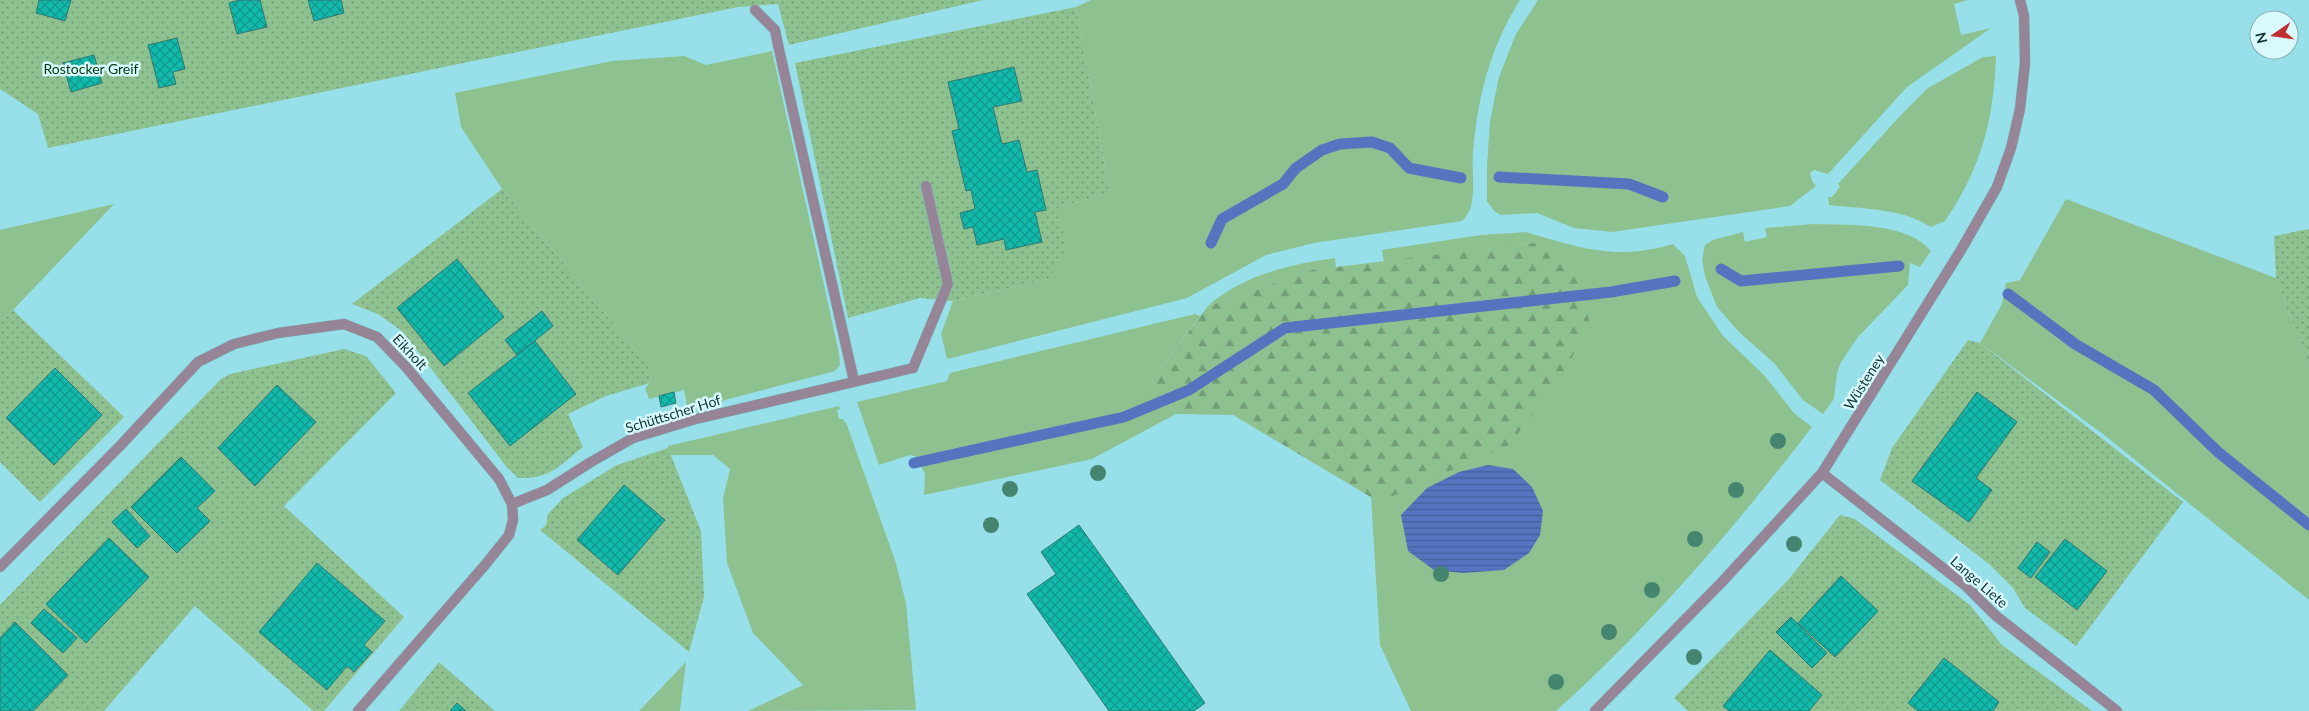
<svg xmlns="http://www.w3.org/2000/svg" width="2309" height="711" font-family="Lato,sans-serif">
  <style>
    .green { fill: #8ec190 }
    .forest { fill: url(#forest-firs) }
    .garden { fill: url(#garden-dots) }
    .water { fill: url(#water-rules) }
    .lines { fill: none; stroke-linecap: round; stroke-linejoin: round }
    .stream { stroke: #5474bf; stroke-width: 11 }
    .building { fill: url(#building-cross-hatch); stroke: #317871 }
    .service-casing { stroke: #7ebdc5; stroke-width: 11 }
    .minor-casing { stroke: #7ebdc5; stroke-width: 11 }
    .service { stroke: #968596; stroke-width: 10 }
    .minor { stroke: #968596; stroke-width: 10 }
    .tree { fill: #45846f }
    .labels { text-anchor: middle; stroke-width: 5; stroke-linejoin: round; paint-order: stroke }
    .park-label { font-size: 14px; fill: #01390c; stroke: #d8faff }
    .street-label { font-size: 14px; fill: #143236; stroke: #d8faff }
  </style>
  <defs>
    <pattern id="forest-firs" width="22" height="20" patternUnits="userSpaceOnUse" patternTransform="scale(1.25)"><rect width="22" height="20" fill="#8ec190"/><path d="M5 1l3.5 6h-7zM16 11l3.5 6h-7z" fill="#739d76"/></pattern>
    <pattern id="garden-dots" width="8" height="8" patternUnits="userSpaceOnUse" patternTransform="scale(1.25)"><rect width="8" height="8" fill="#8ec190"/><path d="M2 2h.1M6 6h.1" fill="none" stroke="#739d76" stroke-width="1.8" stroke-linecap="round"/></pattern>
    <pattern id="water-rules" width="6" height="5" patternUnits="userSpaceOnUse" patternTransform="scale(1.25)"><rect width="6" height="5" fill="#5474bf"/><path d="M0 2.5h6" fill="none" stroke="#44609c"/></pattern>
    <pattern id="building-cross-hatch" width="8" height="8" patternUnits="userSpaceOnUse" patternTransform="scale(1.25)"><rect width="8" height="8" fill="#12baac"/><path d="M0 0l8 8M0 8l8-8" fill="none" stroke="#10988d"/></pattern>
  </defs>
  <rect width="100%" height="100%" fill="#98e0e9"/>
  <path class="green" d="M1091,0H1520C1490,48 1478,96 1473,152C1471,174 1479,206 1462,221L1314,243L1266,255L1187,298L947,359L941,334L953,301L1048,279L1058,207L1110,193L1076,7Z
    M1538,0H1968L1954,4L1961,35L1991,28L1907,87L1828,174L1814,170L1810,173L1812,181L1816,186L1790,206L1612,232L1574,228L1537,213L1501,215L1494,211L1487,201V166L1490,121L1499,77L1516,34Z
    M772,51L839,353L840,365L835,371L688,410L684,390L649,399L645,388L650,383L652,370L502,189L461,127L455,93L612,61L684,56L706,65Z
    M1996,56C1994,119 1981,169 1945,221L1931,227C1901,208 1864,209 1829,205L1828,197H1832L1840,187L1838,184L1900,116L1928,88L1983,57Z
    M2066,199L2276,278L2309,368V600L2103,434L1980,343L2002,304L2006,283L2020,280Z
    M114,204L13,310L0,323V230Z
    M1813,224C1848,225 1907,222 1931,251L1920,267L1910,263L1908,285L1858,337L1841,362L1837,373L1834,399L1823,414L1803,400L1774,363L1739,332L1717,307L1705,276L1702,259L1705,245L1713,240L1743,232L1745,242L1767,237L1765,228Z
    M1526,232C1580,248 1616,261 1673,244L1685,256L1697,297L1723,336L1764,375L1794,413L1812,427C1736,526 1649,628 1556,711H1411L1380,645L1371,497L1380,502L1534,243L1384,262L1382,250L1481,235Z
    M1335,258L1336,268L1311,270L1208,306C1242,275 1291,264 1335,258Z
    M1195,314L1200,316L1152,380L1176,414L1092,459L924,495L925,474L917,457L910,455L879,465L857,402L947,381L950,373Z
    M839,406L840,410H837L839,419H843L847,425L896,563L906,603L916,710L748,711L803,685L753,633L727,563L723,498L730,469L713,455H670L668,448V446Z
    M686,662L680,711H639Z"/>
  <path class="forest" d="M1534,243L1572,265L1589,320L1565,373L1509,445L1379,502L1233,415L1176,414L1152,380L1208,306L1311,270Z"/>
  <path class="garden" d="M0,0H983L789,45L778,4L738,7L48,148L38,114L0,89Z
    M1076,7L1110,193L1058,207L1067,251L1048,279L953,301L920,298L848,318L795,63Z
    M502,189L652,370L650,383L606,396L568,414L583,447C559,466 551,479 518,478L506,466L403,332L378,314L352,304Z
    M2309,229V368L2276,278L2274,236Z
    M13,310L124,417L40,502L0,462V323Z
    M1968,340L1980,343L2183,502L2076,646L2025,608L2013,588L1989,564L1880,480L1892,448Z
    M344,349L366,356L396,393L284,506L404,617L324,711H313L195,606L104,711H0V605L221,379L230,374Z
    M668,448L701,531L704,597L689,652L540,530L546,525L548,514L563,498L617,465Z
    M1840,515L1855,519L1970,605L2002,645L2092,711H1688L1674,698L1788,580Z
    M439,662L495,711H399Z"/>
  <path class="water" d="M1488,465L1513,469L1532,487L1543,511L1540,535L1529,553L1504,570L1463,573L1434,570L1408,551L1401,515L1427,488L1459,472Z"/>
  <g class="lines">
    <path class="stream" d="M1499,177L1629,184L1663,197
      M1211,243L1222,219L1283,184L1296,168L1322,150L1340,144L1372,142L1390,148L1409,168L1461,178
      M1721,269L1741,281L1899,266
      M2008,294L2075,344L2154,390L2218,452L2309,525
      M914,463L1124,417L1189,390L1285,328L1611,292L1675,281"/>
  </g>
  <path class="building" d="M39,0H71L65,21L36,13Z
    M239,0H260L267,27L237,34L229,3Z
    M308,0H341L344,13L314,21Z
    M177,38L185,69L173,72L176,84L159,88L148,45Z
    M94,55L102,83L71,92L63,63Z
    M1014,67L1022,101L993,107L1002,144L1019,140L1027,172L1037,170L1046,210L1035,212L1042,242L1006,250L1004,239L977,245L973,227L964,229L960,213L975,209L971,190L966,191L952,131L959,129L948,82Z
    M457,259L504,317L444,366L397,308Z
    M542,311L553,326L517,355L505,340Z
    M535,341L576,394L510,446L468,393Z
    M55,368L102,415L54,465L6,418Z
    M277,385L316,422L255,486L218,448Z
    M674,392L676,403L661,407L659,396Z
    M1977,392L2017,422L1976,478L1992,490L1969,522L1912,481Z
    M181,457L215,491L197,508L210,521L177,553L131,507Z
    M624,485L665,520L618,575L577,540Z
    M126,509L150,536L137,548L112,522Z
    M1079,525L1205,703L1194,711H1109L1027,594L1056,574L1041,552Z
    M109,538L149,577L86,643L46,604Z
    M2065,539L2107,571L2077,610L2035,577Z
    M2037,542L2050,552L2031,578L2018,568Z
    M317,563L385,621L364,645L372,652L354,672L347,666L327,690L259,632Z
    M1841,576L1878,611L1835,657L1798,623Z
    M44,609L77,638L63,653L31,623Z
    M1791,617L1827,653L1812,668L1776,632Z
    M15,622L68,675L33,711H0V638Z
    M1770,650L1822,695L1809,711H1729L1723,706Z
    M1944,658L1999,702L1993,711H1918L1908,703Z
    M457,703L466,711H450Z"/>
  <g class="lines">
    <g class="service-casing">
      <path id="service" d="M755,10L775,30L778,45
        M913,368L948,284L926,186"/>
    </g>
    <g class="minor-casing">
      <path id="minor" d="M778,45L854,381
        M1822,473L1966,586L1995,615L2117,711
        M512,504L547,490L591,462L633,438L692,420L913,368
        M0,567L120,446L198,362L234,344L278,333L344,324L377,337L406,367L499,479L512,504L513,520L509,535L485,565L358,711
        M1595,711L1722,582L1822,473L1961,250L1997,187L2011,148L2020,109L2025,63L2024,16L2020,0"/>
    </g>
    <use href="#service" class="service"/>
    <use href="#minor" class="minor"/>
  </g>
  <g class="tree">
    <circle cx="1778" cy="441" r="8"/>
    <circle cx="1098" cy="473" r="8"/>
    <circle cx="1010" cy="489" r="8"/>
    <circle cx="1736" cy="490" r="8"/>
    <circle cx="991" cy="525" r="8"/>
    <circle cx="1695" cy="539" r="8"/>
    <circle cx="1794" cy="544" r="8"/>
    <circle cx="1441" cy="574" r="8"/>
    <circle cx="1652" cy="590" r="8"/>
    <circle cx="1609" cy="632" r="8"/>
    <circle cx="1694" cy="657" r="8"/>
    <circle cx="1556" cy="682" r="8"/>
  </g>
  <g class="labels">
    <g class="park-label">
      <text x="91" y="74">Rostocker Greif</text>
    </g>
    <g class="street-label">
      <text transform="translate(410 352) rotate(47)" y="5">Eikholt</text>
      <text transform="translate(1864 382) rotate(-58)" y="5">Wüsteney</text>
      <text transform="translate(673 414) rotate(-17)" y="5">Schüttscher Hof</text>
      <text transform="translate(1979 582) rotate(41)" y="5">Lange Liete</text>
    </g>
  </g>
  <g transform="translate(2274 35) rotate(257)"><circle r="24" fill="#d8faff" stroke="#8aaaaf"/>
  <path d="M0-4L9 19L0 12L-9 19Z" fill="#bf3131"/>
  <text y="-8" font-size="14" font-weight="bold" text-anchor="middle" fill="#143236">N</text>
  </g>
</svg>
